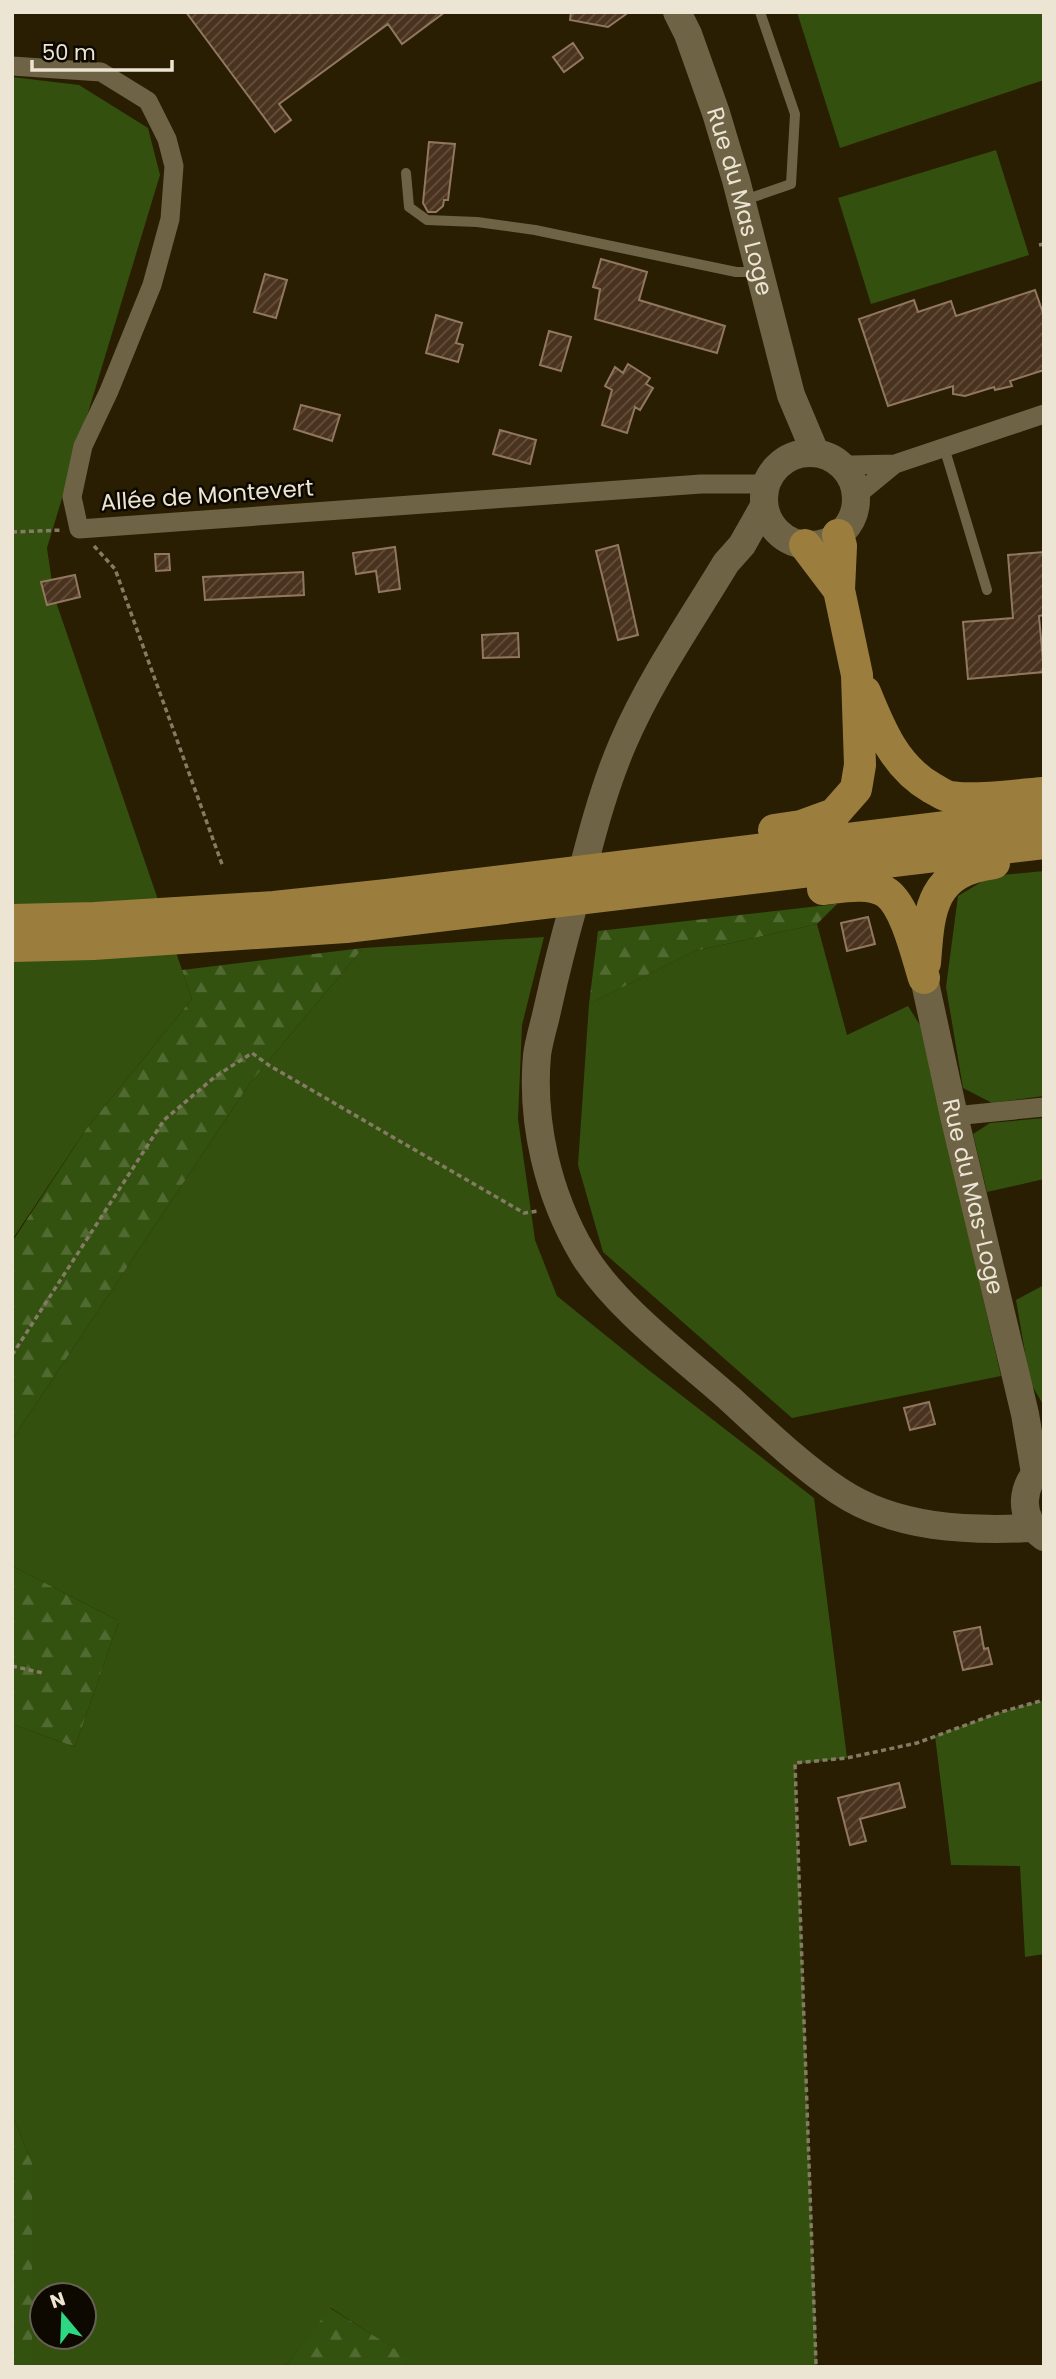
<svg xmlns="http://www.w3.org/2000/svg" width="1056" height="2379" font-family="Poppins,sans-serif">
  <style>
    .green { fill: #33500e; fill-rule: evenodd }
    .forest { fill: url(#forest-firs) }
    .building { fill: url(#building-hatch); stroke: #917760; stroke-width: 2 }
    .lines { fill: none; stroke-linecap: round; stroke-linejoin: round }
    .path { stroke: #847b64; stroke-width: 3.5; stroke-dasharray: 5 3.5; stroke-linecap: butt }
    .service { stroke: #6e6345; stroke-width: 10 }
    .minor { stroke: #6e6345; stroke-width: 19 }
    .secondary { stroke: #6e6345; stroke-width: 28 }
    .trunk { stroke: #9b7e3e; stroke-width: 32 }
    .labels { text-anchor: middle; stroke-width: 5; stroke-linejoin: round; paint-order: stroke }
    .street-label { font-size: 23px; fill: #ece5d4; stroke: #0d0901 }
  </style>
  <defs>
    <pattern id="forest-firs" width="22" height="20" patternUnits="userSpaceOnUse" patternTransform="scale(1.75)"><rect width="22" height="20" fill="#33510f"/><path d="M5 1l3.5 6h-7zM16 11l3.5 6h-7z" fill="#516a31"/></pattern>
    <pattern id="building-hatch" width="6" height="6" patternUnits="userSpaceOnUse" patternTransform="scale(1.75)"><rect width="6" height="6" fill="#4a331e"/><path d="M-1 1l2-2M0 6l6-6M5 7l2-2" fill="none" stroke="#64503e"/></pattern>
  </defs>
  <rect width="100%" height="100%" fill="#291e02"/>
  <path class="green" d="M797,12H1044V80L840,148Z
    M12,77L79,85L148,128L160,175L47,548L54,596L192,999L87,1128L12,1240Z
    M996,150L1029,255L871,304L838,198Z
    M1044,871V1096L992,1103L963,1088L946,987L958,896L991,876Z
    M817,924L847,1035L908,1006L920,1025L1001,1376L792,1418L603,1252L578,1165L589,1004L695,951Z
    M544,937L522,1025L518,1119L535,1240L557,1296L646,1368L814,1498L847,1758L795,1764L817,2367H404L405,2356L331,2308L285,2367H32V2163L12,2114V1724L75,1747L119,1621L12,1566V1440L250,1083L363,948ZM42,2295H84V2337H42Z
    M1044,1118V1179L987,1192L973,1134L990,1123Z
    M1044,1285V1406L1030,1382L1016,1300Z
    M1044,1700V1954L1025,1957L1020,1866L951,1865L935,1736L1001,1712Z"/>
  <path class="forest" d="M837,904L817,924L695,951L589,1004L598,931Z
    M363,948L250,1083L12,1440V1242L87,1128L192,999L182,970Z
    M12,1566L119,1621L75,1747L12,1724Z
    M12,2114L32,2163V2367H12Z
    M330,2308L406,2356L404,2367H285Z"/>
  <path class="building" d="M186,12H445L402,44L388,24L279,104L291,120L275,132Z
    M571,12H629L608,27L570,20Z
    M573,43L583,58L564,72L553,57Z
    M429,142L455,144L448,200H444L443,206L436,212H428L423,203Z
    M601,259L647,272L639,300L725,326L717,353L595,319L600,289L593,287Z
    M265,274L287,280L276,318L254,312Z
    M1035,290L1044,316V370L1010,381L1012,386L995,390L994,387L965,396L953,394V386L888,406L859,319L914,300L918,312L951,301L956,316Z
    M436,315L462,323L456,343L463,345L458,362L426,353Z
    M549,331L571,337L561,371L540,365Z
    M628,364L650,378L646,384L653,388L640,410L635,407L627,433L602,425L612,390L605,386L615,367L623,373Z
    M301,405L340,415L332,441L294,429Z
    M500,430L536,440L530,464L493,454Z
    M618,545L638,635L618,640L596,551Z
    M395,547L400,589L379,592L376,571L356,574L353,553Z
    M1044,552V615L1039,616L1044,672L968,679L963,622L1013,618L1008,555Z
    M155,554H169L170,570L156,571Z
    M303,572L304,595L205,600L203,577Z
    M75,575L80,597L47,605L41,582Z
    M518,633L519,657L483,658L482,635Z
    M868,917L875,944L847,951L841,923Z
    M929,1402L935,1424L910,1430L904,1408Z
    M980,1627L984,1649L988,1648L992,1664L963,1670L954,1632Z
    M899,1783L905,1807L860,1819L866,1841L850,1845L838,1798Z"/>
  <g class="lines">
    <path class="path" d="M1039,245L1044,244
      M12,532L63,530
      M94,546L115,569L223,867
      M12,1355L164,1120L216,1076L252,1053L270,1066L524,1213L538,1211
      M12,1666L43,1673
      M816,2364L795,1763L847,1758L917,1743L1001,1712L1044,1700"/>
    <path class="service" d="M406,173L409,207L427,220L477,222L535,230L736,272H756
      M742,201L791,184L795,114L760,12
      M944,447L987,590"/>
    <path class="minor" d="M12,66L101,72L148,101L167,139L174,166L170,219L152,285L109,391L83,446L72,497L79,529L701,484H766
      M845,469L852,465L895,464L1044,414
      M856,496L895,464
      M954,1116L1044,1107"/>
    <g class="secondary">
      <path id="s1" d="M677,12L688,34L716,113L736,180L791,395L815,452"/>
      <circle cx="810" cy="499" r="46"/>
      <path d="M764,506L742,545L726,563C691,621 650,680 623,743C601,794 588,849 574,904C564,939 555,975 547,1011C544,1025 539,1040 537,1055C531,1123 548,1195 583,1254C615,1307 684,1358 730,1399C765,1431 800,1465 839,1491C896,1529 968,1531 1033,1528"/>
      <path id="s2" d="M924,978L954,1116L1025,1414L1035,1473"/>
      <path d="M1044,1465C1020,1484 1017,1518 1044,1537"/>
    </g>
    <path class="trunk" d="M805,545L839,590
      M865,692C880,729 895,767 932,788C938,791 944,796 951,797C982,801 1013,795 1044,793
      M774,830L801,826L834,814L856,789L860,765L857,675L839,590L841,546L838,535
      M823,889C841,887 871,881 887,893C906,907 917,956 924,978
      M12,920L95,918L274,907L387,895L1044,815
      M12,946L93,944L346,927L1044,843
      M925,963C929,911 930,871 994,863"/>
  </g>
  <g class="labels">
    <g class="street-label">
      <text dy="8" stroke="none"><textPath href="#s1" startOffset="200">Rue du Mas Loge</textPath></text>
      <text transform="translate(207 495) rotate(-4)" y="8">Allée de Montevert</text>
      <text dy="8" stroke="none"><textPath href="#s2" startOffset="224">Rue du Mas-Loge</textPath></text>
    </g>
  </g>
  <rect width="1056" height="2379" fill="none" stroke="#ece5d4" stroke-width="28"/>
  <g transform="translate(63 2316) rotate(341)"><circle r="33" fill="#0d0901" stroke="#666155" stroke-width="2"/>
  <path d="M0-5L12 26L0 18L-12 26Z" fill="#2ed883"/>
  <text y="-10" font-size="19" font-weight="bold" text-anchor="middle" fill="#ece5d4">N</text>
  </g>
  <path d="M32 60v10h140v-10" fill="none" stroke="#ece5d4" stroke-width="3.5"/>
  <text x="42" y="60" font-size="21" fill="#ece5d4" stroke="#0d0901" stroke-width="5" paint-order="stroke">50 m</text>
</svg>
